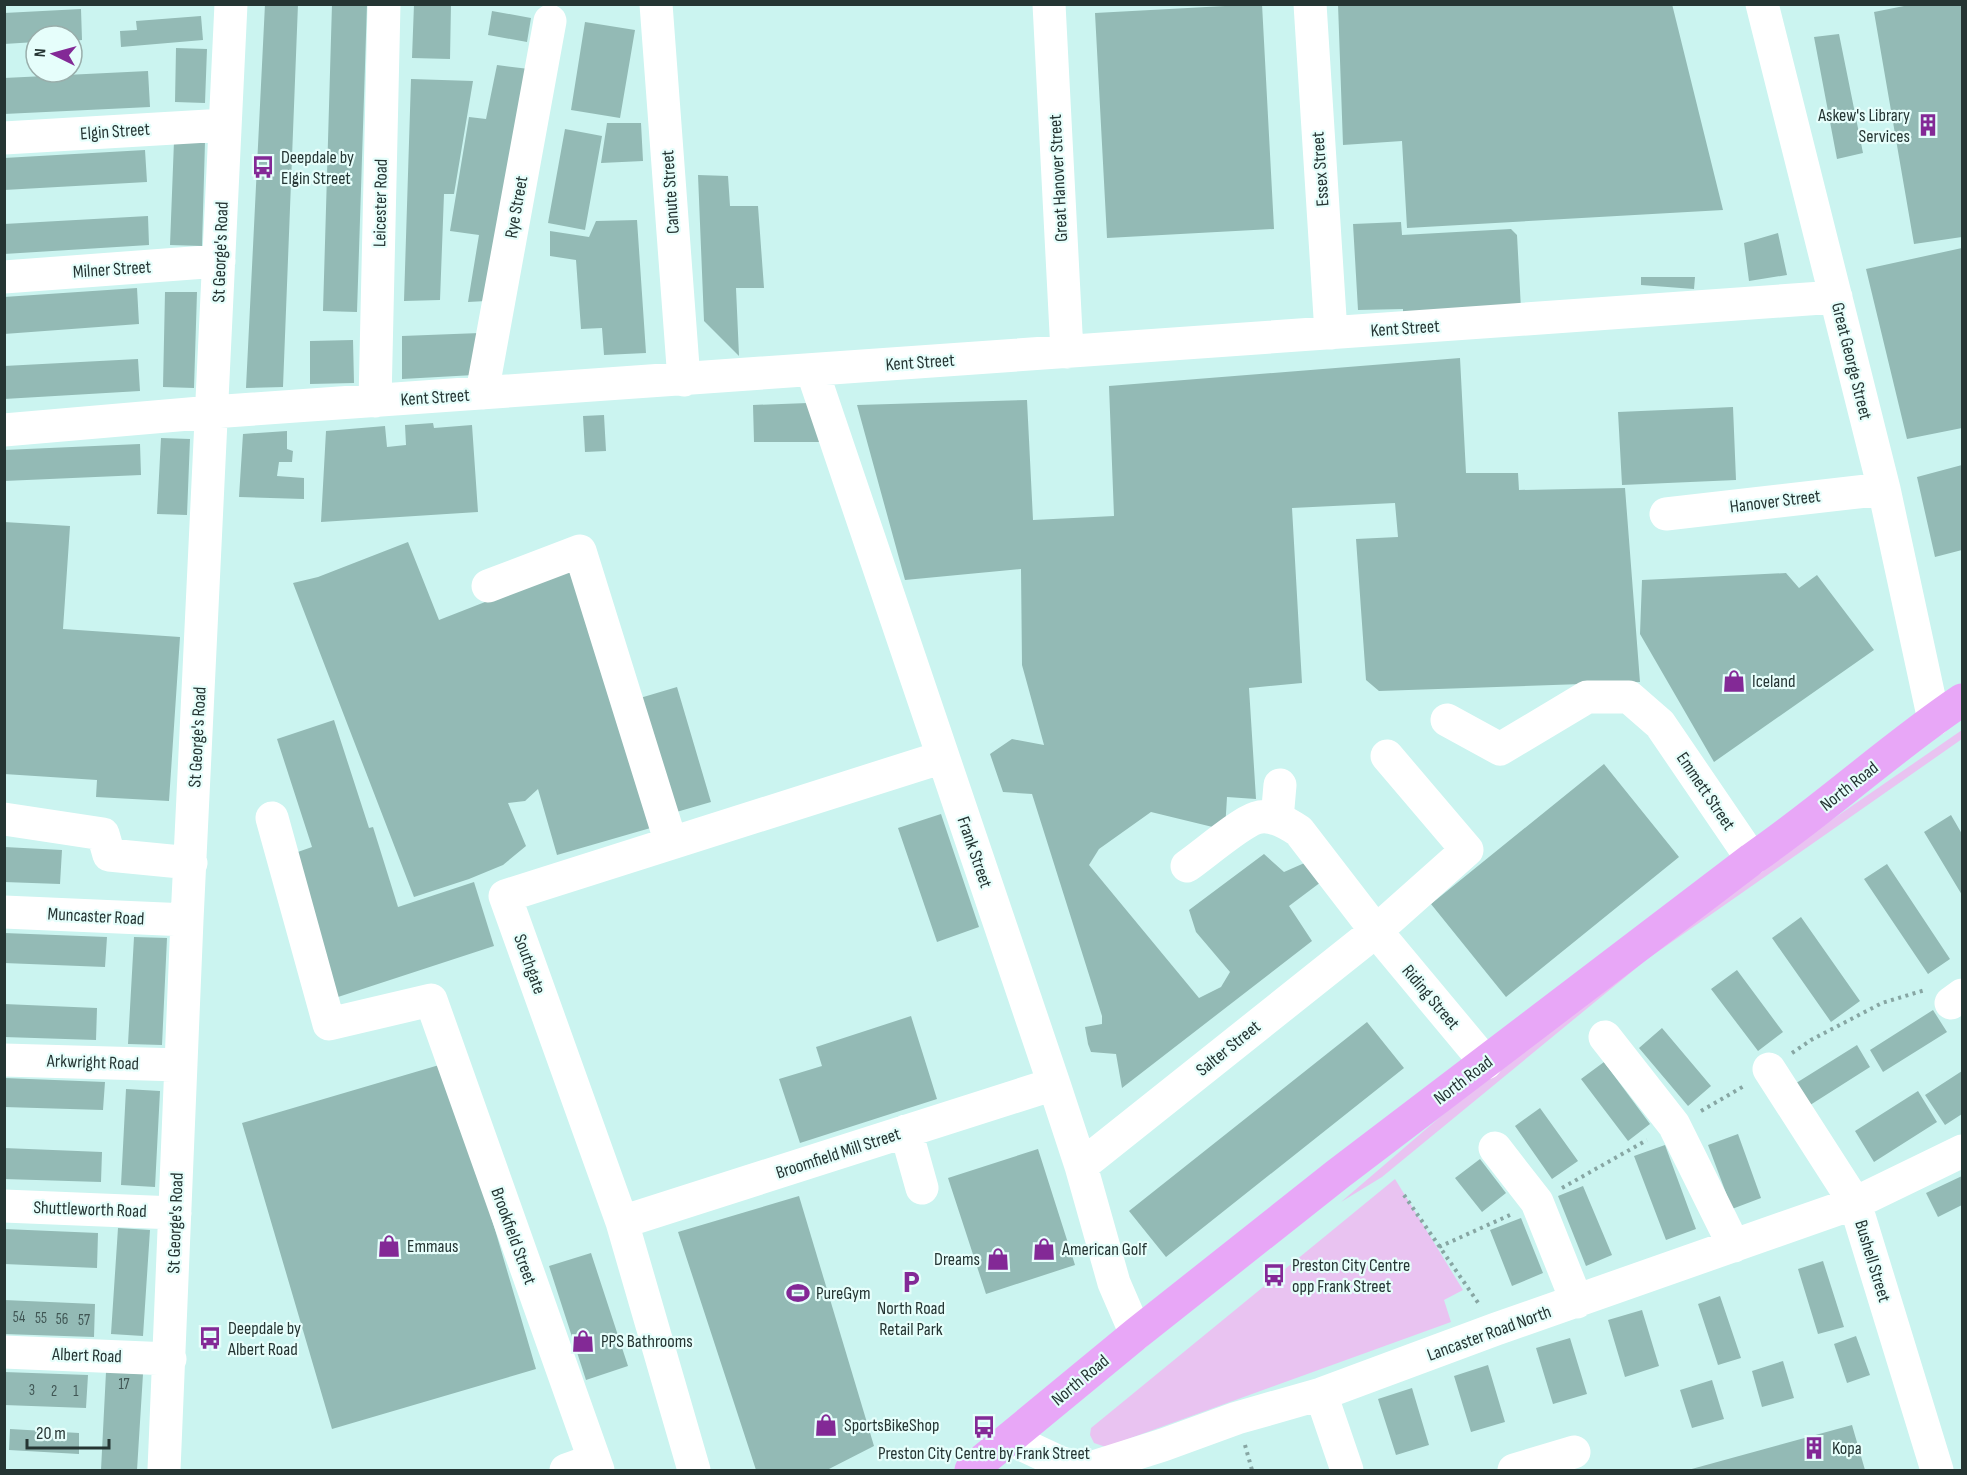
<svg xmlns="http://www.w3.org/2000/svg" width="1967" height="1475" font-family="'Sofia Sans Condensed',sans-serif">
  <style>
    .green { fill: #e9c3f1 }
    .building { fill: #93bab5 }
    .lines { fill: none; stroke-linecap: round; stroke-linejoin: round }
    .path { stroke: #87a6a3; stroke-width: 4; stroke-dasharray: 3 4.5; stroke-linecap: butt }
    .minor { stroke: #fff; stroke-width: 33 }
    .highway { stroke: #e8a7f7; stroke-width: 33 }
    .labels { text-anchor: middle; stroke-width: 4.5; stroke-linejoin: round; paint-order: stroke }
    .number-label { font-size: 15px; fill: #405654 }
    .poi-label { font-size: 18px; fill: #253533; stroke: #e6fefb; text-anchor: start }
    .street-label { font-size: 18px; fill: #253533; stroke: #e6fefb }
  </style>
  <rect width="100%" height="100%" fill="#cbf4f0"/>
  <path class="green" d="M1962,730V739L1646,960L1382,1177L1341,1202L1495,1070L1759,870Z
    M1395,1179L1463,1290L1444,1300L1451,1322L1106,1447L1094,1443L1090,1435L1091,1428Z"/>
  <path class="building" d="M265,4H298L283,387L246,388Z
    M332,4H367L357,312L323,311Z
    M414,4H451L450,59L412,58Z
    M1262,4L1274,229L1107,238L1095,13Z
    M1338,4H1672L1723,210L1407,228L1402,141L1343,145Z
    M1914,4H1962V237L1914,244L1874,12Z
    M81,9L82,40L72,41V36H36V42L4,44V13Z
    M492,11L531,18L527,42L488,35Z
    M201,16L203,40L121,47L120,31L137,30L136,21Z
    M585,22L635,30L620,118L571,110Z
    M1839,34L1863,153L1837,159L1814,37Z
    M176,48L207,49L205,103L175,102Z
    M497,65L529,69L486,301L468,302L479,235L450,231L469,117L486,119Z
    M148,71L150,107L4,114V78Z
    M411,79L473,81L454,194H444L440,300L404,301Z
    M607,123H641L643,161L601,163Z
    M565,129L602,136L585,230L548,223Z
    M174,141L205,142L202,246L170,245Z
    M145,150L147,182L4,190V158Z
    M698,175L728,176L730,206H758L764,288H736L739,356L704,321Z
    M148,216L149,245L4,254V224Z
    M637,220L646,353L604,355L602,328L581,329L576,260L550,256V231L589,237L596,221Z
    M1401,222L1402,235L1511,229L1517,235L1521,309L1403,319V309L1358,310L1353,224Z
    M1778,233L1787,275L1749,281L1744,243Z
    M1962,248V428L1907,439L1866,269Z
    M1641,277H1695L1694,289L1641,285Z
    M137,288L139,324L4,334V297Z
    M165,292H197L194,388L163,387Z
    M480,333L474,375L402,379V336Z
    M353,340L354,383L310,384V341Z
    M1460,358L1466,473H1518L1519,490L1625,488L1640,682L1379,691L1366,680L1356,539L1398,537L1395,503L1292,508L1302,683L1249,688L1256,799L1227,797L1225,830L1151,812L1099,849L1089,865L1199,998L1221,987L1230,972L1196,932L1189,910L1264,854L1284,872L1309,861L1325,879L1289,906L1312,941L1122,1088L1116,1054L1091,1052L1088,1044L1085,1027L1102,1024V1016L1032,794L1003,792L990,754L1012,739L1044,745L1022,665L1021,569L905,580L857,405L1027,400L1033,520L1114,516L1109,386Z
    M138,359L140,391L4,399V366Z
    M808,403L822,442H754L753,405Z
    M1733,407L1736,480L1622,485L1618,412Z
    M604,415L606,451L585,452L583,416Z
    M433,423L434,428L472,425L478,512L321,522L326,431L385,426L387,447L406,445L405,425Z
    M287,431V449L293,451L292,462H279L277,476L304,478V499L239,497L243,434Z
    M161,438L190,439L187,515L157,514Z
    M140,444L141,475L4,481V450Z
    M1962,465V550L1935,557L1917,477Z
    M4,522L70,526L63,629L180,637L169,801L96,797L97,780L4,774Z
    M408,542L439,620L572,568L654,827L557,855L538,789L525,801L508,803L526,846L503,865L469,879L414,897L293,583L318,577Z
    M1786,573L1799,588L1817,575L1874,650L1714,762L1640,634L1642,580Z
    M677,687L711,802L673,813L640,698Z
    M334,720L369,828L373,827L398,907L474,882L494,946L338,997L292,854L312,847L277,739Z
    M1604,764L1679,857L1506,997L1431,904Z
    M941,814L979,927L937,942L898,828Z
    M1951,815L1962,834V895L1924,832Z
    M4,847L62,850L60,884L4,882Z
    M1887,864L1950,959L1928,974L1864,879Z
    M1801,917L1860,1001L1831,1022L1772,938Z
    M4,933L107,937L105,967L4,963Z
    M134,937L167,938L162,1045L128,1044Z
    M1737,970L1783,1032L1758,1051L1711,989Z
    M4,1004L97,1008L96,1040L4,1037Z
    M1933,1010L1947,1032L1883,1072L1870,1050Z
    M911,1016L937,1099L800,1143L779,1079L822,1066L816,1047Z
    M1367,1022L1404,1068L1166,1257L1129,1211Z
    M1662,1028L1711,1086L1688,1106L1639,1048Z
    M1857,1045L1870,1067L1807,1107L1793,1085Z
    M1604,1062L1650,1124L1628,1141L1581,1079Z
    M446,1063L536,1369L332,1429L242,1123Z
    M1962,1071V1114L1945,1125L1925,1095Z
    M4,1078L105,1082L103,1110L4,1107Z
    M126,1089L160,1091L155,1187L121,1185Z
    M1918,1091L1937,1122L1874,1162L1855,1131Z
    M1540,1108L1578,1161L1552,1179L1515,1126Z
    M1738,1134L1761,1198L1732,1209L1708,1145Z
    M1665,1145L1696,1229L1666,1240L1634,1156Z
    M4,1148L102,1152L101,1182L4,1179Z
    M1038,1149L1075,1265L986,1294L948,1178Z
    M1480,1159L1506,1193L1482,1212L1455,1178Z
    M1962,1176V1205L1938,1217L1926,1193Z
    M1583,1186L1612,1255L1586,1266L1558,1196Z
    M799,1196L874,1446L827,1470H756L678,1232Z
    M1521,1218L1543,1273L1512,1286L1490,1230Z
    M118,1228L150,1230L143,1336L111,1334Z
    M4,1229L98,1233L97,1268L4,1264Z
    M591,1253L628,1366L586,1380L549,1266Z
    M1823,1261L1844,1327L1818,1334L1798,1269Z
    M1720,1296L1741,1358L1718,1365L1698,1304Z
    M4,1300L95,1304L94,1337L4,1334Z
    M1642,1310L1659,1366L1625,1377L1608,1320Z
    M1856,1336L1870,1375L1847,1383L1834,1344Z
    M1570,1338L1587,1394L1553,1404L1536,1348Z
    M1783,1361L1794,1398L1762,1407L1752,1371Z
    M1488,1365L1505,1422L1471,1432L1454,1376Z
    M4,1372L88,1375L86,1408L4,1405Z
    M106,1372L143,1374L137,1470H101Z
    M1712,1380L1724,1419L1692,1428L1680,1390Z
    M1412,1388L1429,1445L1396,1455L1378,1399Z
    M1852,1425L1865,1470H1688Z
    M10,1429L79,1433V1454L9,1450Z"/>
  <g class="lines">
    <path class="path" d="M1792,1053L1811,1040L1882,1003L1925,990
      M1701,1111L1744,1086
      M1562,1188L1647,1140
      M1404,1195L1479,1304
      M1439,1247L1510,1215
      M1245,1445L1252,1470"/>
    <path class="minor" d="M656,4L684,380
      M1049,4L1067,352
      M1310,4L1331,333
      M1762,4L1884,489L1934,720
      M4,138L225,125
      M4,277L219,261
      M812,370L1054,1084L1081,1166L1114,1283L1136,1334
      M482,393L550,21
      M375,401L384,4
      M4,430L212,412L1836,297
      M1666,514L1884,489
      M488,586L580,551L671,843
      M1447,720L1500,749L1587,697H1629L1660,724L1752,859
      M272,818L329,1024L431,1000L598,1470
      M4,819L103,834L109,855L191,863
      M1277,819L1280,785
      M1187,866C1203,855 1240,823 1256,818C1271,813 1287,823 1299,831L1376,931L1486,1063
      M4,912L187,920
      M1951,1003L1962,995
      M1605,1037L1674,1125L1734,1246
      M4,1060L181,1065
      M1769,1069L1855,1203L1937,1470
      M906,1131L922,1188
      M1495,1148L1537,1202L1577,1302
      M1081,1166L1376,931L1467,850L1387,756
      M4,1206L175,1213
      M622,1222L1054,1084
      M4,1352L170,1359
      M1321,1394L1347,1470
      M1010,1439L1059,1462L1084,1470L1163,1445L1237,1418L1321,1394L1496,1329L1855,1203L1962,1151
      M164,1470L187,920L231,4
      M566,1470L594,1460
      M694,1470L622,1222L505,896L943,757
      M1514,1470L1574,1452"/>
    <path class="highway" d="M971,1470L1136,1334L1338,1174L1752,859C1825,809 1889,749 1962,700"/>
  </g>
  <defs>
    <g id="building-bare" transform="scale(1.8)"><path d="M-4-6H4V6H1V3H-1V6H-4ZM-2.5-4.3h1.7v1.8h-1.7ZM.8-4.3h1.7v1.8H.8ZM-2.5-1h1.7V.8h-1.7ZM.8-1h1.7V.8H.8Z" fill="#832996" stroke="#e6fefb" stroke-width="2.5" paint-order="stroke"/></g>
    <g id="bus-bare" transform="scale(1.8)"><path d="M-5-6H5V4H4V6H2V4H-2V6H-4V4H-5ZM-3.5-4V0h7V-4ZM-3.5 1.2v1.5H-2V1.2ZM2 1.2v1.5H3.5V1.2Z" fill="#832996" stroke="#e6fefb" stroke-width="2.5" paint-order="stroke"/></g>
    <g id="shop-bare" transform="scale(1.8)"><path d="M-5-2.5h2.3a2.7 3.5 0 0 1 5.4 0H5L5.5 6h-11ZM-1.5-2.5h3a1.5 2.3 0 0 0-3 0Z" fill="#832996" stroke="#e6fefb" stroke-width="2.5" paint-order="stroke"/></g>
    <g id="parking-bare" transform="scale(1.8)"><path d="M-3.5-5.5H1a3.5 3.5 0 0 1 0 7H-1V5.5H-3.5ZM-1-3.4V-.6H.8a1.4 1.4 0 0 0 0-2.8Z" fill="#832996" stroke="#e6fefb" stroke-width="2.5" paint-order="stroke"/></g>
    <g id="stadium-bare" transform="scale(1.8)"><path d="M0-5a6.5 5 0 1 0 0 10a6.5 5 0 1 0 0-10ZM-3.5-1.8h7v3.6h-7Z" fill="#832996" stroke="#e6fefb" stroke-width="2.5" paint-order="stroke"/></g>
  </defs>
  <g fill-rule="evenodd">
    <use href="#building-bare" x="1928" y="125"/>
    <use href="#bus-bare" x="263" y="167"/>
    <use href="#shop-bare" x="1734" y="681"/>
    <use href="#shop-bare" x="389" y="1246"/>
    <use href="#shop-bare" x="1044" y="1249"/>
    <use href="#shop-bare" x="998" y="1259"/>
    <use href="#bus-bare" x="1274" y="1275"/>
    <use href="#parking-bare" x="911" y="1282"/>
    <use href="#stadium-bare" x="798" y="1293"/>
    <use href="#bus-bare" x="210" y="1338"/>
    <use href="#shop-bare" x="583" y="1341"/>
    <use href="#shop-bare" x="826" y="1425"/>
    <use href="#bus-bare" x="984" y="1427"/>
    <use href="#building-bare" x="1814" y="1448"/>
  </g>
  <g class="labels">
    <g class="number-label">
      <text x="19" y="1322">54</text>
      <text x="41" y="1323">55</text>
      <text x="62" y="1324">56</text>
      <text x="84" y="1325">57</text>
      <text x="124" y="1389">17</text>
      <text x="32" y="1395">3</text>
      <text x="54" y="1396">2</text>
      <text x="76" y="1396">1</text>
    </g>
    <g class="poi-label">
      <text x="1910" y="121" text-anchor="end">Askew's Library<tspan x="1910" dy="21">Services</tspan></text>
      <text x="281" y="163">Deepdale by<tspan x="281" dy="21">Elgin Street</tspan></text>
      <text x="1752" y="687">Iceland</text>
      <text x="407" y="1252">Emmaus</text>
      <text x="1062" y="1255">American Golf</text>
      <text x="980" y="1265" text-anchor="end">Dreams</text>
      <text x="1292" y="1271">Preston City Centre<tspan x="1292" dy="21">opp Frank Street</tspan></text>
      <text x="816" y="1299">PureGym</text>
      <text x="911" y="1314" text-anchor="middle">North Road<tspan x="911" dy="21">Retail Park</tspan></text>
      <text x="228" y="1334">Deepdale by<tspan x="228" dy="21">Albert Road</tspan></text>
      <text x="601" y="1347">PPS Bathrooms</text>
      <text x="844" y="1431">SportsBikeShop</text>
      <text x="1832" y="1454">Kopa</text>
      <text x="984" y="1459" text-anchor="middle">Preston City Centre by Frank Street</text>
    </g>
    <g class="street-label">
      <text transform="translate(115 131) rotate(-4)" y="6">Elgin Street</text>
      <text transform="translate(1320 169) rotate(-94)" y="6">Essex Street</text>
      <text transform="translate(1058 178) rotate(-93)" y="6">Great Hanover Street</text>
      <text transform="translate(670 192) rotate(-94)" y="6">Canute Street</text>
      <text transform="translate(380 203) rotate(-89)" y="6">Leicester Road</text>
      <text transform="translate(516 207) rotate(-80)" y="6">Rye Street</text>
      <text transform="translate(220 252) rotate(-88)" y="6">St George's Road</text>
      <text transform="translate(112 269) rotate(-4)" y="6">Milner Street</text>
      <text transform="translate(1405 328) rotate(-4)" y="6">Kent Street</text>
      <text transform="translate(1852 361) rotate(76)" y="6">Great George Street</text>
      <text transform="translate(920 362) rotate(-4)" y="6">Kent Street</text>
      <text transform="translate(435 397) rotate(-4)" y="6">Kent Street</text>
      <text transform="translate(1775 501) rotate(-7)" y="6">Hanover Street</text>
      <text transform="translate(197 737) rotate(-87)" y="6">St George's Road</text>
      <text transform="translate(1849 786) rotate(-38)" y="6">North Road</text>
      <text transform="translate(1706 791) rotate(56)" y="6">Emmett Street</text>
      <text transform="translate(975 852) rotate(71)" y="6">Frank Street</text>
      <text transform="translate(96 916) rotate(3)" y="6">Muncaster Road</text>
      <text transform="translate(530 964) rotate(70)" y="6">Southgate</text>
      <text transform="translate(1431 997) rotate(50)" y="6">Riding Street</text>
      <text transform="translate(1228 1048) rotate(-39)" y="6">Salter Street</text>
      <text transform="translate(93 1062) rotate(2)" y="6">Arkwright Road</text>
      <text transform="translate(1463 1080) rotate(-37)" y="6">North Road</text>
      <text transform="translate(838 1153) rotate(-18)" y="6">Broomfield Mill Street</text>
      <text transform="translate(90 1209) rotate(2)" y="6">Shuttleworth Road</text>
      <text transform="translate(175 1223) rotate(-88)" y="6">St George's Road</text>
      <text transform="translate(514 1236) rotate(70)" y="6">Brookfield Street</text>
      <text transform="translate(1873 1261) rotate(73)" y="6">Bushell Street</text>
      <text transform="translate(1489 1333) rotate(-20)" y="6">Lancaster Road North</text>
      <text transform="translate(87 1355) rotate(2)" y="6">Albert Road</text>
      <text transform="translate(1080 1380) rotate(-40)" y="6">North Road</text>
    </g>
  </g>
  <rect width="1967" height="1475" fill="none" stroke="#253533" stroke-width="12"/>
  <g transform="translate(54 54) rotate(275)"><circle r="28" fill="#e6fefb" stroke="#99aeab" stroke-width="1.5"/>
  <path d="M0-4.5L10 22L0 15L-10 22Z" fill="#832996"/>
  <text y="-9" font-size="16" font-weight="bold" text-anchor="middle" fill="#253533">N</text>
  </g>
  <path d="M27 1439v9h82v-9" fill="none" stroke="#253533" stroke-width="3"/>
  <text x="36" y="1439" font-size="18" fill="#253533" stroke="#e6fefb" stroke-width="4.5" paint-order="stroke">20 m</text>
</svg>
